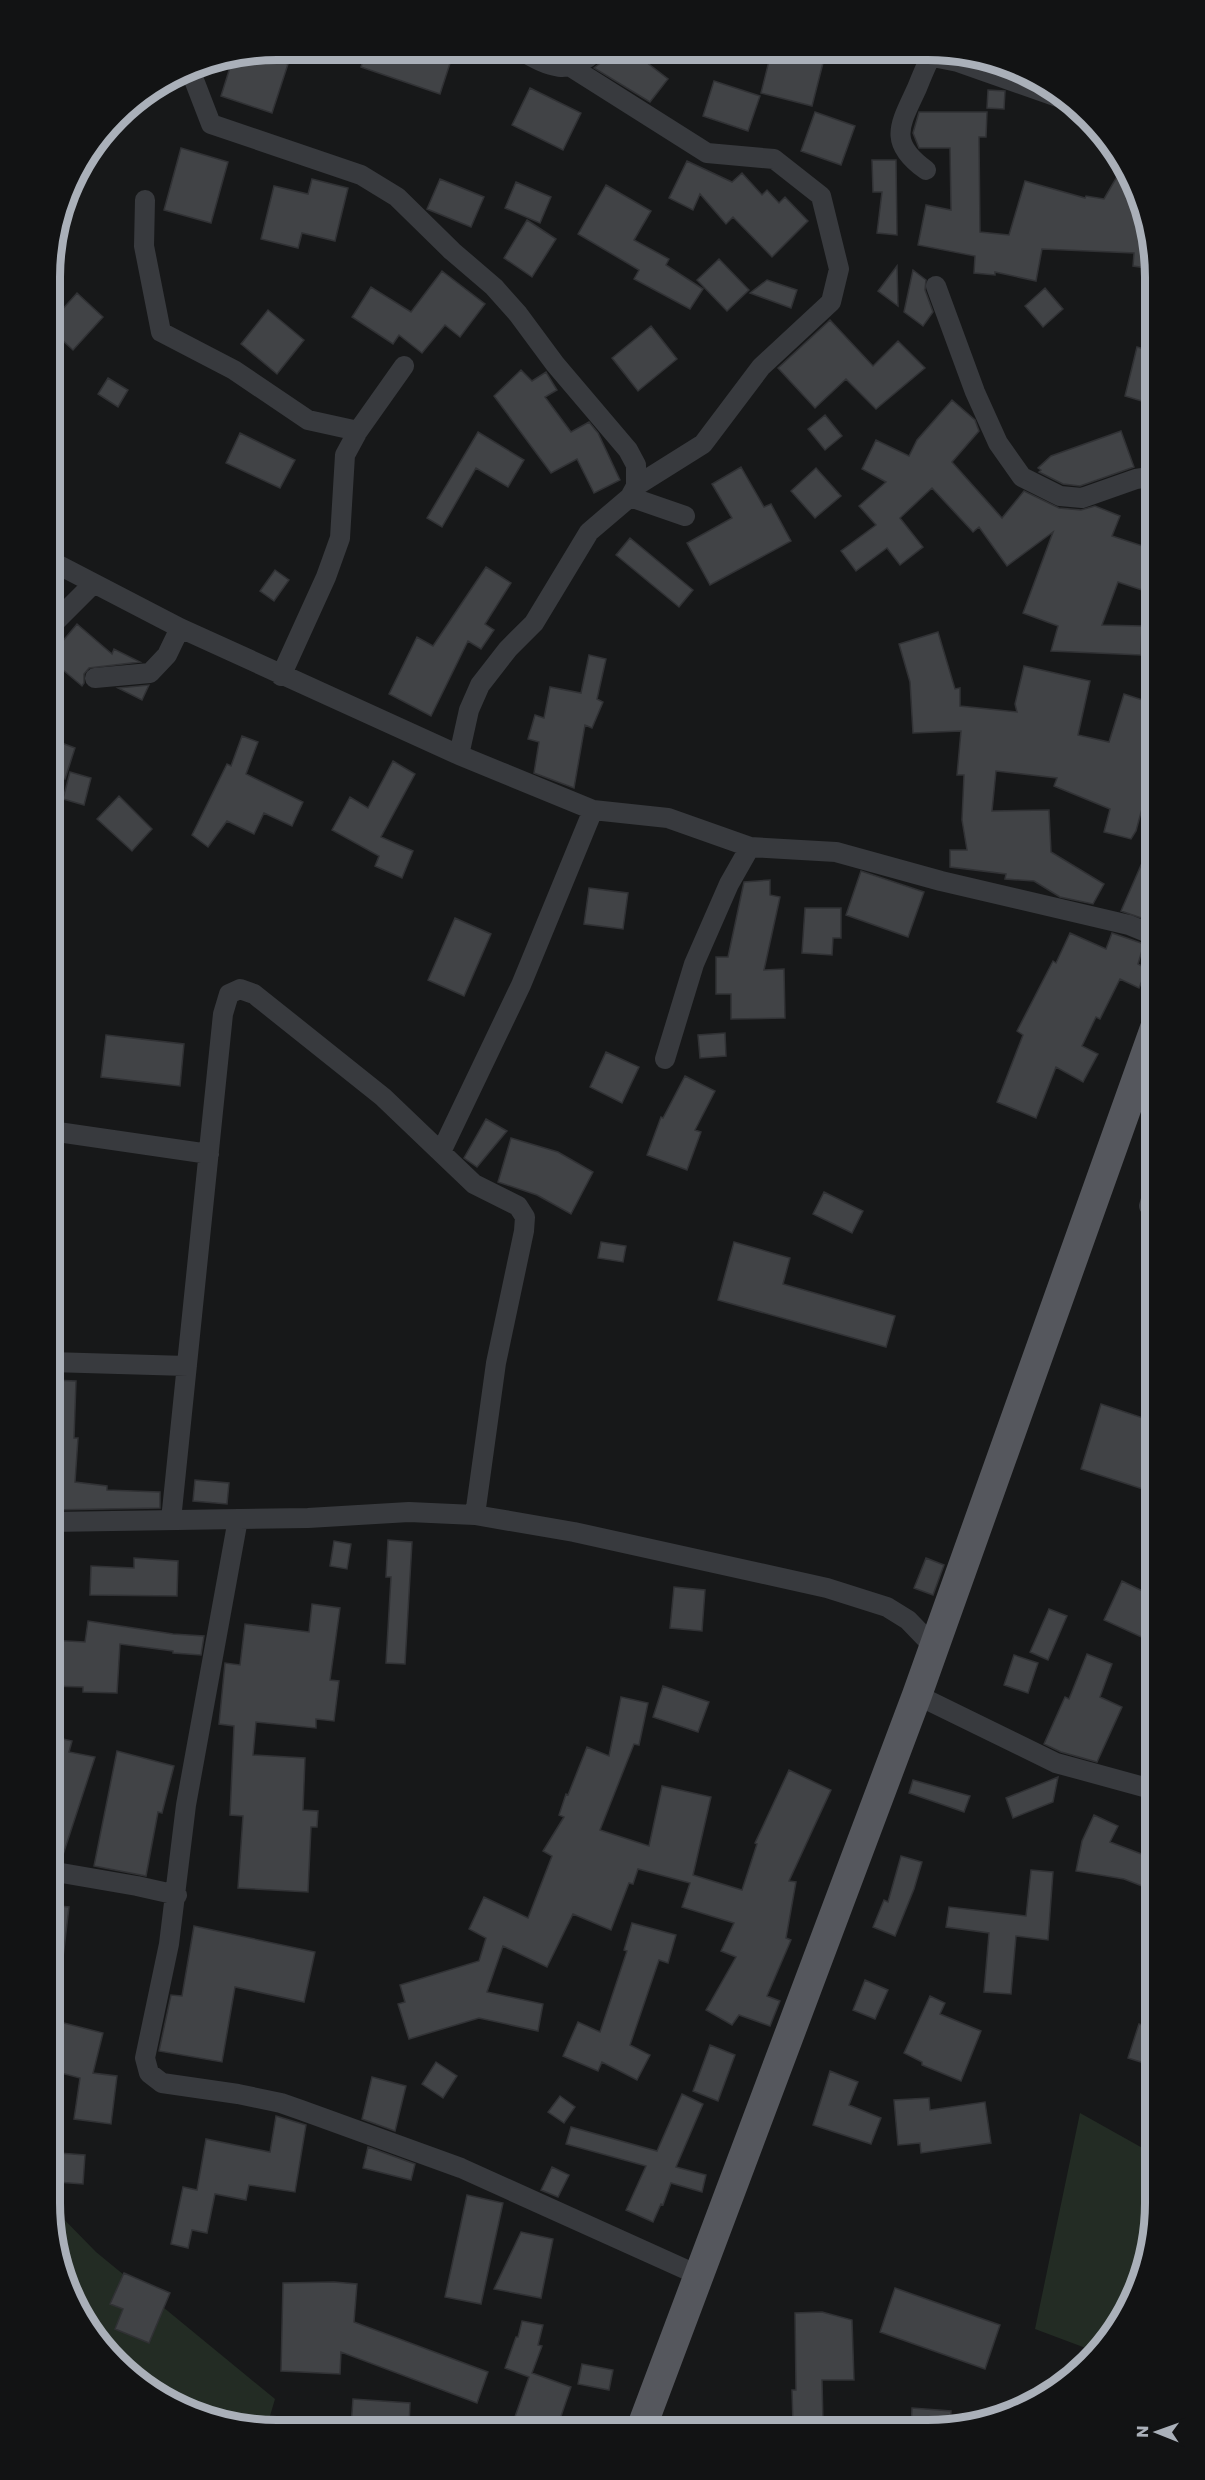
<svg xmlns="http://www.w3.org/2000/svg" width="1205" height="2480" font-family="Poppins,sans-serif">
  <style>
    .green { fill: #232c24 }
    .building { fill: #414346; stroke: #313235; stroke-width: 1.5 }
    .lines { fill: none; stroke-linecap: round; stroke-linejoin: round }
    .minor { stroke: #383a3e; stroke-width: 20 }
    .primary { stroke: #55575d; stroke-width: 30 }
    .rim { fill: none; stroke: #aab0b9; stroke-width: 8 }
  </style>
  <rect width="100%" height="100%" fill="#171819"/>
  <path class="green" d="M1080,2113L1155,2155V2218L1138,2290L1099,2353L1035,2329Z
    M50,2205L96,2252L275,2399L267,2426H233L177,2407L127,2374L88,2329L57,2262Z"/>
  <path class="building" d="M366,50L454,51L440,94L361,67Z
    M608,52H633L668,79L650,102L594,68L604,60Z
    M771,53H782L823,63L812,106L761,93Z
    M256,54L288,64L272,113L221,96L233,58Z
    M714,81L760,96L748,131L703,116Z
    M530,88L581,113L563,150L512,125Z
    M988,90L1005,91L1004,109L987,108Z
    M815,112L855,126L841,165L801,151Z
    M919,112H987L986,137H979L980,232L1009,235L1025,181L1085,198L1086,196L1104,199L1125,163L1148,218L1154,269L1133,266L1134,253L1042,249L1036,281L995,272V275L974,273L975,256L918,245L926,205L951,210L950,148H919L913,133Z
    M181,148L228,162L211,223L164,210Z
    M872,160H896L897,235L877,233L882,192H873Z
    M687,161L732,182L742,173L762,195L767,190L779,203L785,197L808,221L772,257L733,217L726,224L700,194L693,210L669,198Z
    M312,179L348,188L335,241L302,233L298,248L261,239L274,186L308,194Z
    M440,179L484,197L471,227L427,209Z
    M516,182L551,197L540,223L505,208Z
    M606,185L651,211L634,240L669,259L666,265L703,289L690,309L634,279L639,270L578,234Z
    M527,220L556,239L532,277L504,258Z
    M719,259L749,290L727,311L697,280Z
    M897,266L898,306L878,291Z
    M913,270L926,280L925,290L933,312L923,326L904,312Z
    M442,271L485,304L460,337L445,325L422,353L399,335L393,344L352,317L371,287L411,312Z
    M767,280L797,290L791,308L750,293Z
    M1045,288L1063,309L1043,327L1025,306Z
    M77,293L103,317L73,350L51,330V322Z
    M268,310L304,340L277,374L241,344Z
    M830,320L873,366L898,341L925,368L876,409L846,379L815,408L778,368Z
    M651,326L677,359L638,391L612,358Z
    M1137,347L1155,352V405L1125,396Z
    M521,370L532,381L546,372L557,390L545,397L571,432L589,422L598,433L620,480L594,493L577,459L551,473L494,396Z
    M108,378L128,390L118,407L98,394Z
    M952,400L975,420L979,431L952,462L1002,518L1024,491L1059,508L1081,510L1095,506L1120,516L1112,536L1155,550V577L1151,593L1118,582L1102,625L1142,626L1141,655L1051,651L1058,626L1023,613L1053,532L1007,566L979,527L973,532L932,488L900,518L923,547L900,565L887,548L856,571L841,551L876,525L859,506L886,482L862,469L876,440L909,456L917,440Z
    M825,415L842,436L825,450L808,429Z
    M1121,431L1134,467L1080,486L1063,484L1039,472L1041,470L1038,468L1051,456Z
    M478,432L524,460L508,487L476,468L442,527L427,518Z
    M240,433L295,460L280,488L226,463Z
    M741,467L764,507L771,504L791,541L710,585L687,543L732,518L712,484Z
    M816,468L841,496L815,518L791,491Z
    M630,538L693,590L679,607L616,555Z
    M486,567L511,583L485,624L494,630L481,649L468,641L431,716L389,694L417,637L433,646Z
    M275,570L289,580L274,601L260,591Z
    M77,624L112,654L114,649L140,662L89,668L84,674V683L82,686L51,660V655Z
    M938,632L955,689L960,688V706L1017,712L1015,704L1024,666L1090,681L1078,735L1109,742L1124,694L1155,704V780L1150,779L1136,831L1131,839L1104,832L1110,809L1054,786L1057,778L996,771L992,811L1049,810L1051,852L1104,884L1093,904L1060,897L1034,881L1005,879L1006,874L950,867V850H967L962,820L964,775H957L961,731L913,733L910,682L899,644Z
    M589,655L606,659L597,699L603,702L592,728L585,725L574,788L534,773L539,742L528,739L535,715L544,718L550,687L581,693Z
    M149,685L142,700L118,688Z
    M242,736L258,742L246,774L303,802L292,826L264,813L254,834L227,821L208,847L192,835L227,764L231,766Z
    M51,739L75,748L65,779L51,774Z
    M393,761L415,774L381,837L413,851L402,878L375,866L379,856L332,830L350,797L368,808Z
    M70,772L91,778L84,805L63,799Z
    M119,796L152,829L132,851L97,819Z
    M1155,833V915L1153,922L1121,911Z
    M861,871L924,892L908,937L846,915Z
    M770,880V895L780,897L764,970L784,969L785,1018L731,1019V994H716V957H728L744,882Z
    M589,888L628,893L623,929L584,924Z
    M805,908H841V938H833L832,955L802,953Z
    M455,918L491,934L464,996L428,980Z
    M1070,933L1106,949L1112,933L1144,944L1138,964L1147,969L1139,988L1120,979L1100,1019L1096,1017L1082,1046L1098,1054L1083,1082L1056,1067L1036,1118L997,1102L1023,1035L1017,1031L1053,961L1056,963Z
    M725,1033L726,1056L700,1058L698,1035Z
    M106,1035L184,1044L180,1086L101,1077Z
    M606,1052L639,1067L622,1103L590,1087Z
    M685,1076L715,1091L695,1130L701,1132L687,1170L647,1155L661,1117L663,1118Z
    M486,1119L507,1131L477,1167L464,1158Z
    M511,1138L558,1152L593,1172L571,1214L537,1195L498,1182Z
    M824,1192L863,1211L852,1233L813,1214Z
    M601,1242L626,1246L623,1262L598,1258Z
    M734,1242L790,1258L783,1284L895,1316L886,1347L718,1300Z
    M53,1380L76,1381L74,1438H78L75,1482L107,1486V1490L160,1492V1508L50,1510Z
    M1101,1404L1155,1422V1493L1081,1469Z
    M195,1480L229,1483L227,1504L193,1501Z
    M388,1540L412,1542L405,1664L386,1663L391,1577H386Z
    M334,1541L351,1544L347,1569L330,1566Z
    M134,1558L178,1561L177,1596L90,1595L91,1566L134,1568Z
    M926,1558L944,1565L933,1595L914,1588Z
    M1122,1581L1155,1597V1625L1148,1640L1104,1620Z
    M674,1587L705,1590L702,1631L670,1628Z
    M312,1604L340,1608L330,1680L339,1681L334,1721L316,1719V1728L256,1722L253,1755L305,1758L303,1810L318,1811L317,1827H311L308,1892L238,1888L243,1816L230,1815L234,1726L219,1724L225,1663L240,1665L245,1624L309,1632Z
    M1049,1609L1067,1616L1048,1660L1030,1652Z
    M88,1621L173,1634L204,1636L201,1655L173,1653V1651L120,1644L117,1693L83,1692V1687L50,1686V1640L85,1642Z
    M1087,1654L1112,1664L1100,1697L1122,1707L1097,1762L1061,1752L1044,1744L1065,1697L1069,1699Z
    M1014,1655L1038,1663L1028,1693L1004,1685Z
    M663,1686L709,1702L698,1732L653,1717Z
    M621,1697L648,1703L639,1745L634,1744L600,1830L649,1846L662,1786L711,1797L693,1875L742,1890L757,1844L755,1843L789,1770L831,1790L789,1881L796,1882L786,1938L791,1940L767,1996L780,2001L770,2026L739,2015L732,2025L706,2010L736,1957L721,1951L734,1923L682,1907L690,1883L638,1869L633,1884L629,1883L611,1930L573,1914L547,1967L503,1946L487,1992L543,2004L538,2031L479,2018L409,2039L398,2004L405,2002L400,1985L479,1961L486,1938L469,1929L484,1897L528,1918L552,1856L543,1851L564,1817L559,1815L566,1794L568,1795L587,1747L609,1756Z
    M50,1736L72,1741L69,1752L95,1757L61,1861L50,1859Z
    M117,1751L174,1766L162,1813L158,1812L146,1876L94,1866Z
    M1058,1777L1053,1802L1013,1818L1006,1798Z
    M913,1780L970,1796L964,1812L909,1793Z
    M1094,1815L1118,1826L1110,1842L1152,1858L1142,1886L1124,1879L1076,1871L1082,1841Z
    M901,1856L922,1862L914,1889L895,1936L873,1927L884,1900L888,1902Z
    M1031,1870L1053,1872L1048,1940L1016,1936L1011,1994L984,1992L989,1933L946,1927L949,1907L1026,1916Z
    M50,1905L69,1907L61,1974H50Z
    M632,1923L676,1935L668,1963L659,1960L630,2045L650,2055L637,2080L602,2062L598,2071L563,2056L578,2022L600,2032L627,1951L624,1950Z
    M194,1926L315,1952L304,2002L235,1987L222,2062L159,2051L171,1995L182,1996Z
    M865,1980L888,1990L875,2019L853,2010Z
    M930,1996L945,2003L940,2014L981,2031L961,2081L922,2065V2062L904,2053Z
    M60,2022L103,2033L93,2073L117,2076L111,2124L74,2119L80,2078L50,2070Z
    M1139,2024L1154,2029L1144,2063L1128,2058Z
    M710,2045L735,2055L718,2101L693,2091Z
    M436,2062L457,2076L443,2098L422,2084Z
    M830,2071L858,2082L849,2105L881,2118L871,2144L813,2125Z
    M372,2077L406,2086L395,2131L362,2119Z
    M682,2094L703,2104L676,2167L706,2175L702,2192L671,2183L663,2205L661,2204L653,2222L626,2210L646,2166L566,2144L571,2127L657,2151Z
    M560,2096L575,2107L564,2123L548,2112Z
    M929,2098L930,2110L985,2102L991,2143L921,2153L920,2143L898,2145L894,2100Z
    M276,2116L306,2125L295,2192L249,2185L246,2200L215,2194L207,2233L192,2230L188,2248L171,2244L183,2187L197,2190L206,2139L270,2152Z
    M368,2147L415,2164L411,2180L363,2168Z
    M59,2153L85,2155L83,2184L57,2182Z
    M552,2167L569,2175L558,2197L541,2190Z
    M467,2195L503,2203L481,2304L445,2297Z
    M521,2232L553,2239L541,2298L494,2289Z
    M124,2273L170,2293L149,2343L115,2329L123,2309L110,2304Z
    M334,2282L357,2284L354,2322L488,2372L477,2403L341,2352L340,2374L281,2371L283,2283Z
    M895,2288L1000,2325L985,2369L880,2332Z
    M822,2312L852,2320L854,2380H822L823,2424L793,2425L792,2390H796L795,2313Z
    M522,2321L543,2325L538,2345L542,2346L532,2373L571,2387L557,2428H511L529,2377L505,2368L516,2337H518Z
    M582,2364L613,2370L609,2390L578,2384Z
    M353,2399L410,2403L409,2427H351Z
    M912,2408L951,2411L950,2428L911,2430Z"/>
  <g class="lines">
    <path class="minor" d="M521,51C550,67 568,77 596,51
      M913,53L958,62L1072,102
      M189,67L211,124L361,175L397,197L452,251L494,287L518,314L555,364L628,450L636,465V486L630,497L589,532L534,623L508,649L480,685L469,710L459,755
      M571,67L707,153L774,159L821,196L839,269L831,302L761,367L703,444L636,486
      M926,170C887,142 900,125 917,88C921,78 925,68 930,58
      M145,200L144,246L161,332L234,370L308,420L358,431
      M936,286L975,392L998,443L1022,477L1060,496L1082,498L1136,479L1155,476
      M630,497L685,516
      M51,561L180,628L459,755L593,810L668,818L750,847
      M51,626L93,584
      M281,676L326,577L340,538L345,455L358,431L404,366
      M95,678L150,673L167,655L180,628
      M665,1059L694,964L729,884L750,847L836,852L941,881L1129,925L1151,934L1155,938
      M51,1131L209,1154
      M441,1152L521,985L593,810
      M1149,1206L1155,1186
      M50,1362L187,1366
      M238,1519L186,1805L169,1944L145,2058L149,2073L162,2083L238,2094L281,2103L301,2110L461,2168L698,2275
      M171,1520L223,1014L229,994L240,989L254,994L383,1097L474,1184L518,1206L525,1217L524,1231L496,1363L475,1515
      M50,1522L308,1518L409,1512L475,1515L574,1532L827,1588L887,1607L908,1620L934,1647
      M917,1695L1056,1763L1155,1790
      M50,1871L137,1886L177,1895"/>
    <path class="primary" d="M641,2429L917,1695L1155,1028"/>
  </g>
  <path d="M0 0H1205V2480H0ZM277 60H928A217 217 0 0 1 1145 277V2203A217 217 0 0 1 928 2420H277A217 217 0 0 1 60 2203V277A217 217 0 0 1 277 60Z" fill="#121314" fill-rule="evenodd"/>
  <path class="rim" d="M277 60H928A217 217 0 0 1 1145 277V2203A217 217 0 0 1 928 2420H277A217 217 0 0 1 60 2203V277A217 217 0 0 1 277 60Z"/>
  <g transform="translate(1157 2432) rotate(271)" stroke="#121314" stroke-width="4.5" paint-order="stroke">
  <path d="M0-4.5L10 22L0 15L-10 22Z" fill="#aab0b9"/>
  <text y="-9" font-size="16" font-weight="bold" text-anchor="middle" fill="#aab0b9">N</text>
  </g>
</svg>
